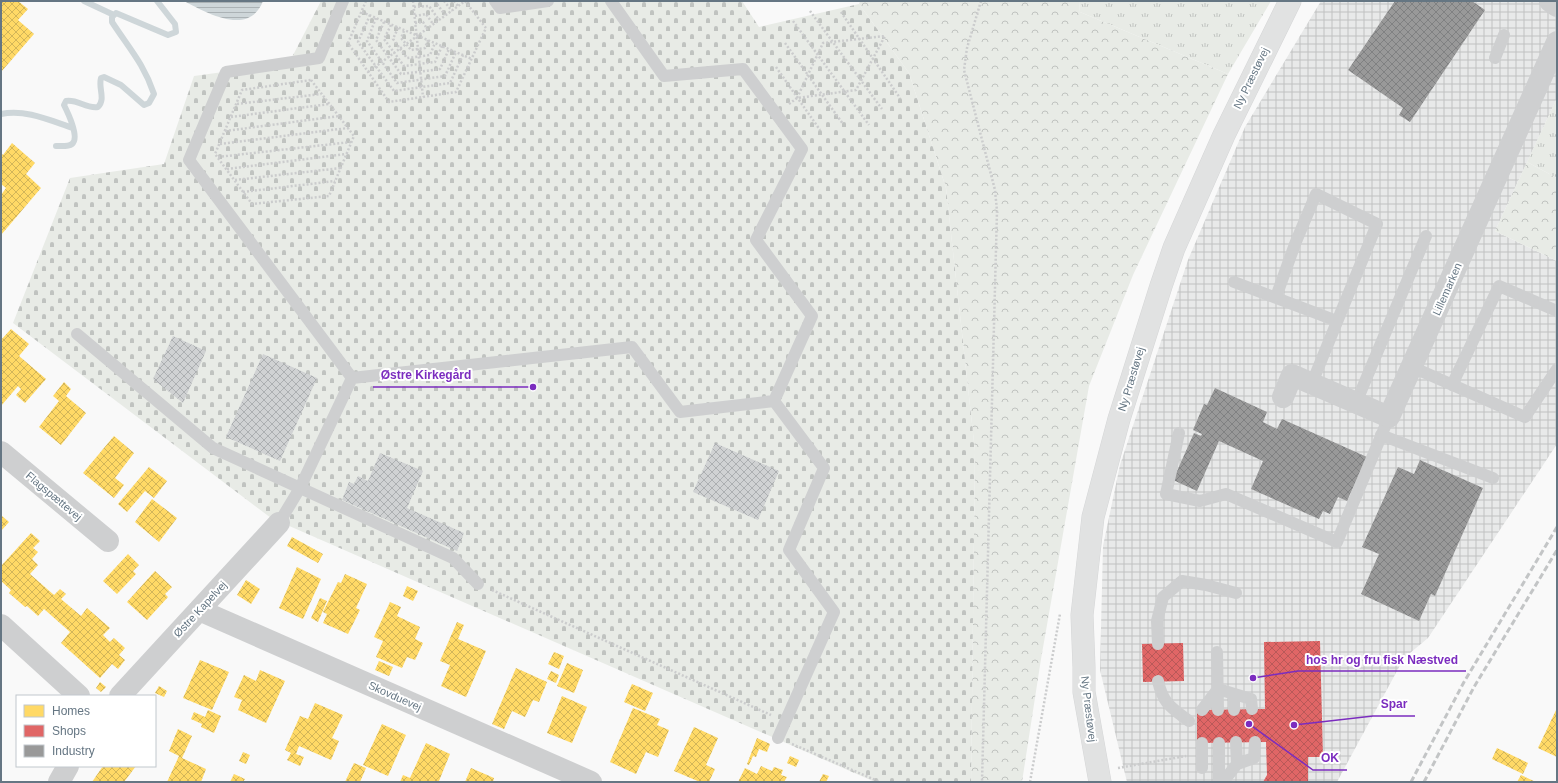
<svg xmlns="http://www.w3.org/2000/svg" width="1558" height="783" font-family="Helvetica,sans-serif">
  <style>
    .industrial { fill: url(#industrial-grid) }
    .grass { fill: url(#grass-tufts) }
    .forest { fill: url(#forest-crowns) }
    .cemetery { fill: url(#cemetery-stones) }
    .water { fill: url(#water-rules) }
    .homes { fill: url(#homes-cross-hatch) }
    .shops { fill: url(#shops-cross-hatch) }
    .industry { fill: url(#industry-cross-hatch) }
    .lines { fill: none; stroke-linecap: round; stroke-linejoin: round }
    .stream { stroke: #ced6d9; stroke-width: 6 }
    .building { fill: url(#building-cross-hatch) }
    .secondary-casing { stroke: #d5d6d7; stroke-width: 23 }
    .path { stroke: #cbcccd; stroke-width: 2.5; stroke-dasharray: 2 2; stroke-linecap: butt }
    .lane { stroke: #cecfd0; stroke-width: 12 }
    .street { stroke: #cecfd0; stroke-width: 22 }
    .secondary { stroke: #e1e2e2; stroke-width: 22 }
    .rail { stroke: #c3c5c6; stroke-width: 3; stroke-dasharray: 6 3; stroke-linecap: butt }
    .labels { text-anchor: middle; stroke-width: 4; stroke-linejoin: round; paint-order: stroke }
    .street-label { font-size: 11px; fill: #657683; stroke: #fff }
    .leader { fill: none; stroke: #7b2cbf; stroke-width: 1.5 }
    .callout-dot { fill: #7b2cbf; stroke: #fff; stroke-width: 1.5 }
    .callout-label { font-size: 12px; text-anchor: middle; font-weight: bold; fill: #7b2cbf; stroke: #fff; stroke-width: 4; stroke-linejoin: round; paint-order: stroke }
  </style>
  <defs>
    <pattern id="industrial-grid" width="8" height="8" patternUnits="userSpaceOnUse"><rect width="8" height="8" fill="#e8e9e9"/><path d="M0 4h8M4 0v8" fill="none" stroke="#c0c1c2"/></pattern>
    <pattern id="grass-tufts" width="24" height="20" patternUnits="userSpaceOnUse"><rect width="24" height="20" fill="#e8ebe6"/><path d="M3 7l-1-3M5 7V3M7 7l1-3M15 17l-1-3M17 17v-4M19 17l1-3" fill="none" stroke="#c0c3c0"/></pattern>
    <pattern id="forest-crowns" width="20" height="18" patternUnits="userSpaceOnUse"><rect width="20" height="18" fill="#e8ebe6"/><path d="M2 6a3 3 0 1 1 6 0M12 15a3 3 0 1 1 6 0" fill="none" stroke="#c0c3c0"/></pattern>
    <pattern id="cemetery-stones" width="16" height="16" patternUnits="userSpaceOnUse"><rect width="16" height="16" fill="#e8ebe6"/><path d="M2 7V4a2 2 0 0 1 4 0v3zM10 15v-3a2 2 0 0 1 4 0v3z" fill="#c0c3c0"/></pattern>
    <pattern id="water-rules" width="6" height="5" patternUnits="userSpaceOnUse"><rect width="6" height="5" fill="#ced6d9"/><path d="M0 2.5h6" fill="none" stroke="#abb2b5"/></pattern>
    <pattern id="homes-cross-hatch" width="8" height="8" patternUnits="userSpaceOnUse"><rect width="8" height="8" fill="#ffd966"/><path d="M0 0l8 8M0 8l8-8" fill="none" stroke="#d2b559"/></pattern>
    <pattern id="shops-cross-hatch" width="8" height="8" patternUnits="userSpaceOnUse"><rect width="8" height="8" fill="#e06666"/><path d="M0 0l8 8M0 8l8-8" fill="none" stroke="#b95959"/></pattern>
    <pattern id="industry-cross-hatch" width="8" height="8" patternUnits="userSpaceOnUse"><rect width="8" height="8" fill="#999"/><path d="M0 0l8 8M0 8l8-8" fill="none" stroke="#808182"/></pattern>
    <pattern id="building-cross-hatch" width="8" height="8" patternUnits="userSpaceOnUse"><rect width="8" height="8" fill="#d0d2d3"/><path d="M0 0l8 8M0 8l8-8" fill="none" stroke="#acafb1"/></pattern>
  </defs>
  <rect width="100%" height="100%" fill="#f9f9f9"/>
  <path class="industrial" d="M1321,1H1557V98L1495,231L1557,261V444L1428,638L1404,658L1337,782H1127L1100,670L1103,546L1120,465L1188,260L1245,127Z"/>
  <path class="grass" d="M1079,1H1271L1228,74L1080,12Z
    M1557,98V178L1527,162Z"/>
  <path class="forest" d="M860,1H1079L1080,12L1228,74L1133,275L1089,386L1041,659L1022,782H971L975,451L946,188L909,73L859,4Z
    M1527,162L1557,178V261L1495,231Z"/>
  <path class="cemetery" d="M321,1H742L759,27L859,4L909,73L946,188L975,451L971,782H875L271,518L13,323L70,178L164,164L194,76L289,63Z"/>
  <path class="water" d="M184,1H263C249,37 207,13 184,1Z"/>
  <path class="homes" d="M1,1H18L28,9L18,20L34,34L1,72Z
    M12,143L35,163L26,174L41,188L1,235V195L6,188L1,184V153L3,155Z
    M11,329L29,344L19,356L46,379L25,403L16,395L21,389L18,386L1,406V340Z
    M64,382L71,389L66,396L86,413L61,445L39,427L59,401L53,396Z
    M114,436L134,453L115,478L124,485L114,498L83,473Z
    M149,467L167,481L154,498L145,491L127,512L118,504Z
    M152,499L177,518L159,542L135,522Z
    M1,515L9,522L1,531Z
    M31,533L40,541L33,548L38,552L32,559L38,565L30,574L54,595L60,589L66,594L61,599L81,616L87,608L110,628L103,635L110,642L114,638L125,648L119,655L125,660L118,669L112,664L100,678L61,643L70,632L44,609L38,616L27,606L25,607L9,593L11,590L1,581V566Z
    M292,537L323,554L318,563L287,546Z
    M128,554L139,565L133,571L136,574L117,594L103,581Z
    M297,567L321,579L303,619L279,608Z
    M155,571L172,587L165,594L168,597L147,620L127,602Z
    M345,574L367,584L356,608L360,610L348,634L323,623L327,614L323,612L338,582L341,583Z
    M246,580L260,589L251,604L237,595Z
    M407,586L418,591L413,601L403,596Z
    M320,598L327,601L318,622L311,618Z
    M390,602L401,607L397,616L420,627L415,639L423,643L415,660L407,657L402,668L376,657L383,641L374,637Z
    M457,622L464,625L458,639L486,651L466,697L441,686L450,665L440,661Z
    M554,652L564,656L559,669L548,664Z
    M200,660L229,672L212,710L183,698Z
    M379,661L393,667L389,676L375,670Z
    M567,663L583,670L574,693L557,686Z
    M516,668L547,682L539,702L533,700L525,717L512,711L504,729L492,724Z
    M260,670L285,681L266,723L238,710L242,700L234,697L244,675L256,681Z
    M551,671L559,675L556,683L547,679Z
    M100,682L106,687L101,692L96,688Z
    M632,684L653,693L645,711L624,702Z
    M159,686L167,691L164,697L155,693Z
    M562,696L587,707L572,743L547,733Z
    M315,703L343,715L332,738L339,741L331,760L299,746L296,754L304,757L300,766L287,760L291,753L285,750L300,716L308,719Z
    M633,708L660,719L657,725L669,730L658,757L646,752L636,774L610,762Z
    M1557,708V757L1538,748Z
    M208,710L221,716L214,733L201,727L202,724L191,719L194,712L205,717Z
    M382,724L406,735L388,776L363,765Z
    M694,727L718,738L706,765L715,769L709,782H700L674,771Z
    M178,729L192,736L182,758L206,769L201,782H167L179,756L169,751Z
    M757,738L770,744L767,752L759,749L756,757L753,756L749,765L747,764Z
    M426,743L450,754L439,781L442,782H400L403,775L410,778Z
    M1497,748L1528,763L1523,774L1492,759Z
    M243,752L250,755L246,764L239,761Z
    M790,756L799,760L796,767L787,763Z
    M354,763L366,768L360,782H345Z
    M103,766H136L124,782H92Z
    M761,766L772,771L774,767L783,770L781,775L787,777L784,782H738L745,768L757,774Z
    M471,768L494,778L493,782H465Z
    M234,774L245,779L243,782H230Z
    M823,774L829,776L826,782H819Z
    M1521,775L1536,782H1517Z"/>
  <path class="shops" d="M1320,641L1323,757H1308V782H1263L1267,775L1266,742L1197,743V710L1265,709L1264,642Z
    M1183,643L1184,681L1143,682L1142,644Z"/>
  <path class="industry" d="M1395,1H1472L1485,10L1410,122L1399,115L1403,108L1348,70Z
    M1215,388L1267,412L1263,422L1277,429L1282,419L1367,457L1347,501L1338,497L1330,514L1323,511L1319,519L1251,489L1263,461L1219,441L1197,491L1173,480L1194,433L1201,436L1202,434L1193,430L1204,404L1207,405Z
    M1420,460L1483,488L1435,596L1431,594L1419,621L1361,594L1379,554L1362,547L1398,467L1414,474Z"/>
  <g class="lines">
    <path class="stream" d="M84,1L114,15
      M1,114C26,109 49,120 73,128
      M56,146C61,146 68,147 72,144C80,138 68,113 64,105L66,101C78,99 86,109 98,107C106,99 98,88 101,78L104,77L121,85L144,105L149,103L154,94C144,64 129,48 112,22V17L116,13L168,35L176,32L175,24L157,1"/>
  </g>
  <path class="building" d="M173,336L206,351L183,403L153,379Z
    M263,354L317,378L280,461L226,437Z
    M715,443L779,471L758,520L693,492Z
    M380,453L423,471L407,508L464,533L457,551L342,500L349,482L354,484L358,476L368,481Z"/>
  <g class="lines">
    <g class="secondary-casing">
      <path id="secondary" d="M1100,782L1084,692V667L1082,615L1093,517L1119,419L1161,286L1174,248L1224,135L1290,1"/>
    </g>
    <path class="path" d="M366,1L348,43L389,102L456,92L486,28L465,1
      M413,1L423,97
      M435,1L445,15
      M444,1L452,11
      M454,1L458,6
      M981,1L967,48L964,70L995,190L997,211L982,782
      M414,7L429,6L439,20
      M810,11L882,109
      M362,12L472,59
      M841,12L900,98
      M370,15L358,42L394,91L450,83L463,55
      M415,16L426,14L433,24
      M376,18L367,41L397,83L445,76L456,52
      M793,21L869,125
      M384,22L376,40L401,74L440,69L449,49
      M415,23L423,22L427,29
      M391,25L384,39L404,66L435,62L442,46
      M398,28L393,39L407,58L430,55L435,43
      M404,31L401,38L411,50L425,48L428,40
      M785,43L843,124
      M776,67L820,130
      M368,72L465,1
      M311,80L354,136L329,196L252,204L215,154L242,90Z
      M237,104L321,94
      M789,104L797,98L856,90L885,36L823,43L797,98
      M231,117L329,104
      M225,131L339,116
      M220,144L348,128
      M218,157L351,142
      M227,169L346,154
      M235,180L341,168
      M243,192L335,181
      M492,590L771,715
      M792,744L880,782
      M1118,768L1186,756
      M1030,782L1060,614"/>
    <path class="lane" d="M343,1L319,58L226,72L189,160L352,378
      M495,1L500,8L548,1
      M611,1L664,76L743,69L802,149L756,240L812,316L774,401
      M1495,58L1504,35
      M1234,282L1337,321
      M1276,297L1295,244L1316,194L1377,224L1312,383
      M77,334L213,448L453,558L478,584
      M1412,367L1525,417L1557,369
      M1452,385L1499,286L1557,311
      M1356,403L1426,236
      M1179,433L1166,494L1200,501L1226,494L1337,542L1389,417
      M1381,435L1493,478
      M279,523L300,488L352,378L632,347L680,412L774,401L824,468L789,550L834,612L778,738
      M1158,644L1157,621L1163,597L1182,581L1206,585L1236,593
      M1217,652L1218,710
      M1158,681C1163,704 1172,708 1189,721
      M1234,694V710
      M1202,710L1218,689L1251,699L1252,709
      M1202,743V768
      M1219,743V782
      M1237,764L1254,758L1255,742
      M1223,782L1237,764L1236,742"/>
    <path class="street" d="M1550,1L1557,6
      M1283,397L1292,375L1389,417L1557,42
      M1,452L108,541
      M199,610L591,782
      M1,625L79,696
      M120,696L279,523
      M59,782L68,766"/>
    <use href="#secondary" class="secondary"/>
    <path class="rail" d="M1411,782L1464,682L1557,527
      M1424,782L1474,687L1557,550"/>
  </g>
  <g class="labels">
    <g class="street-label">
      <text transform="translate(1251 78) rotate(-64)" y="4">Ny Præstøvej</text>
      <text transform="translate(1447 289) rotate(-66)" y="4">Lillemarken</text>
      <text transform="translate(1131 379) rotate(-73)" y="4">Ny Præstøvej</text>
      <text transform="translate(54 496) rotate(40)" y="4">Flagspættevej</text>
      <text transform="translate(200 609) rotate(-47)" y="4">Østre Kapelvej</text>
      <text transform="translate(395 696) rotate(24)" y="4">Skovduevej</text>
      <text transform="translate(1089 709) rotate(83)" y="4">Ny Præstøvej</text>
    </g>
  </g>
  <path class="leader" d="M533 387L479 387H373M1253 678L1298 671H1466M1294 725L1373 716H1415M1249 724L1313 770H1347"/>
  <g class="callout-dot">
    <circle cx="533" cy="387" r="4"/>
    <circle cx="1253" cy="678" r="4"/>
    <circle cx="1294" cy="725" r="4"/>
    <circle cx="1249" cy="724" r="4"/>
  </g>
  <g class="callout-label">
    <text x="426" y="379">Østre Kirkegård</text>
    <text x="1382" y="664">hos hr og fru fisk Næstved</text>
    <text x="1394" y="708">Spar</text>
    <text x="1330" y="762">OK</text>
  </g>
  <rect width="1558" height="783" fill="none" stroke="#657683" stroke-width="4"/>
  <rect x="16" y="695" width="140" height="72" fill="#ffffff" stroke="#c1c8cd"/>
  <rect x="24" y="705" width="20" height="12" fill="#ffd966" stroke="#c1c8cd"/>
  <text x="52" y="715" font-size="12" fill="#657683">Homes</text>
  <rect x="24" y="725" width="20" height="12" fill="#e06666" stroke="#c1c8cd"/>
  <text x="52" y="735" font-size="12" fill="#657683">Shops</text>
  <rect x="24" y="745" width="20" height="12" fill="#999999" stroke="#c1c8cd"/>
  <text x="52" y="755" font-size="12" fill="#657683">Industry</text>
</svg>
